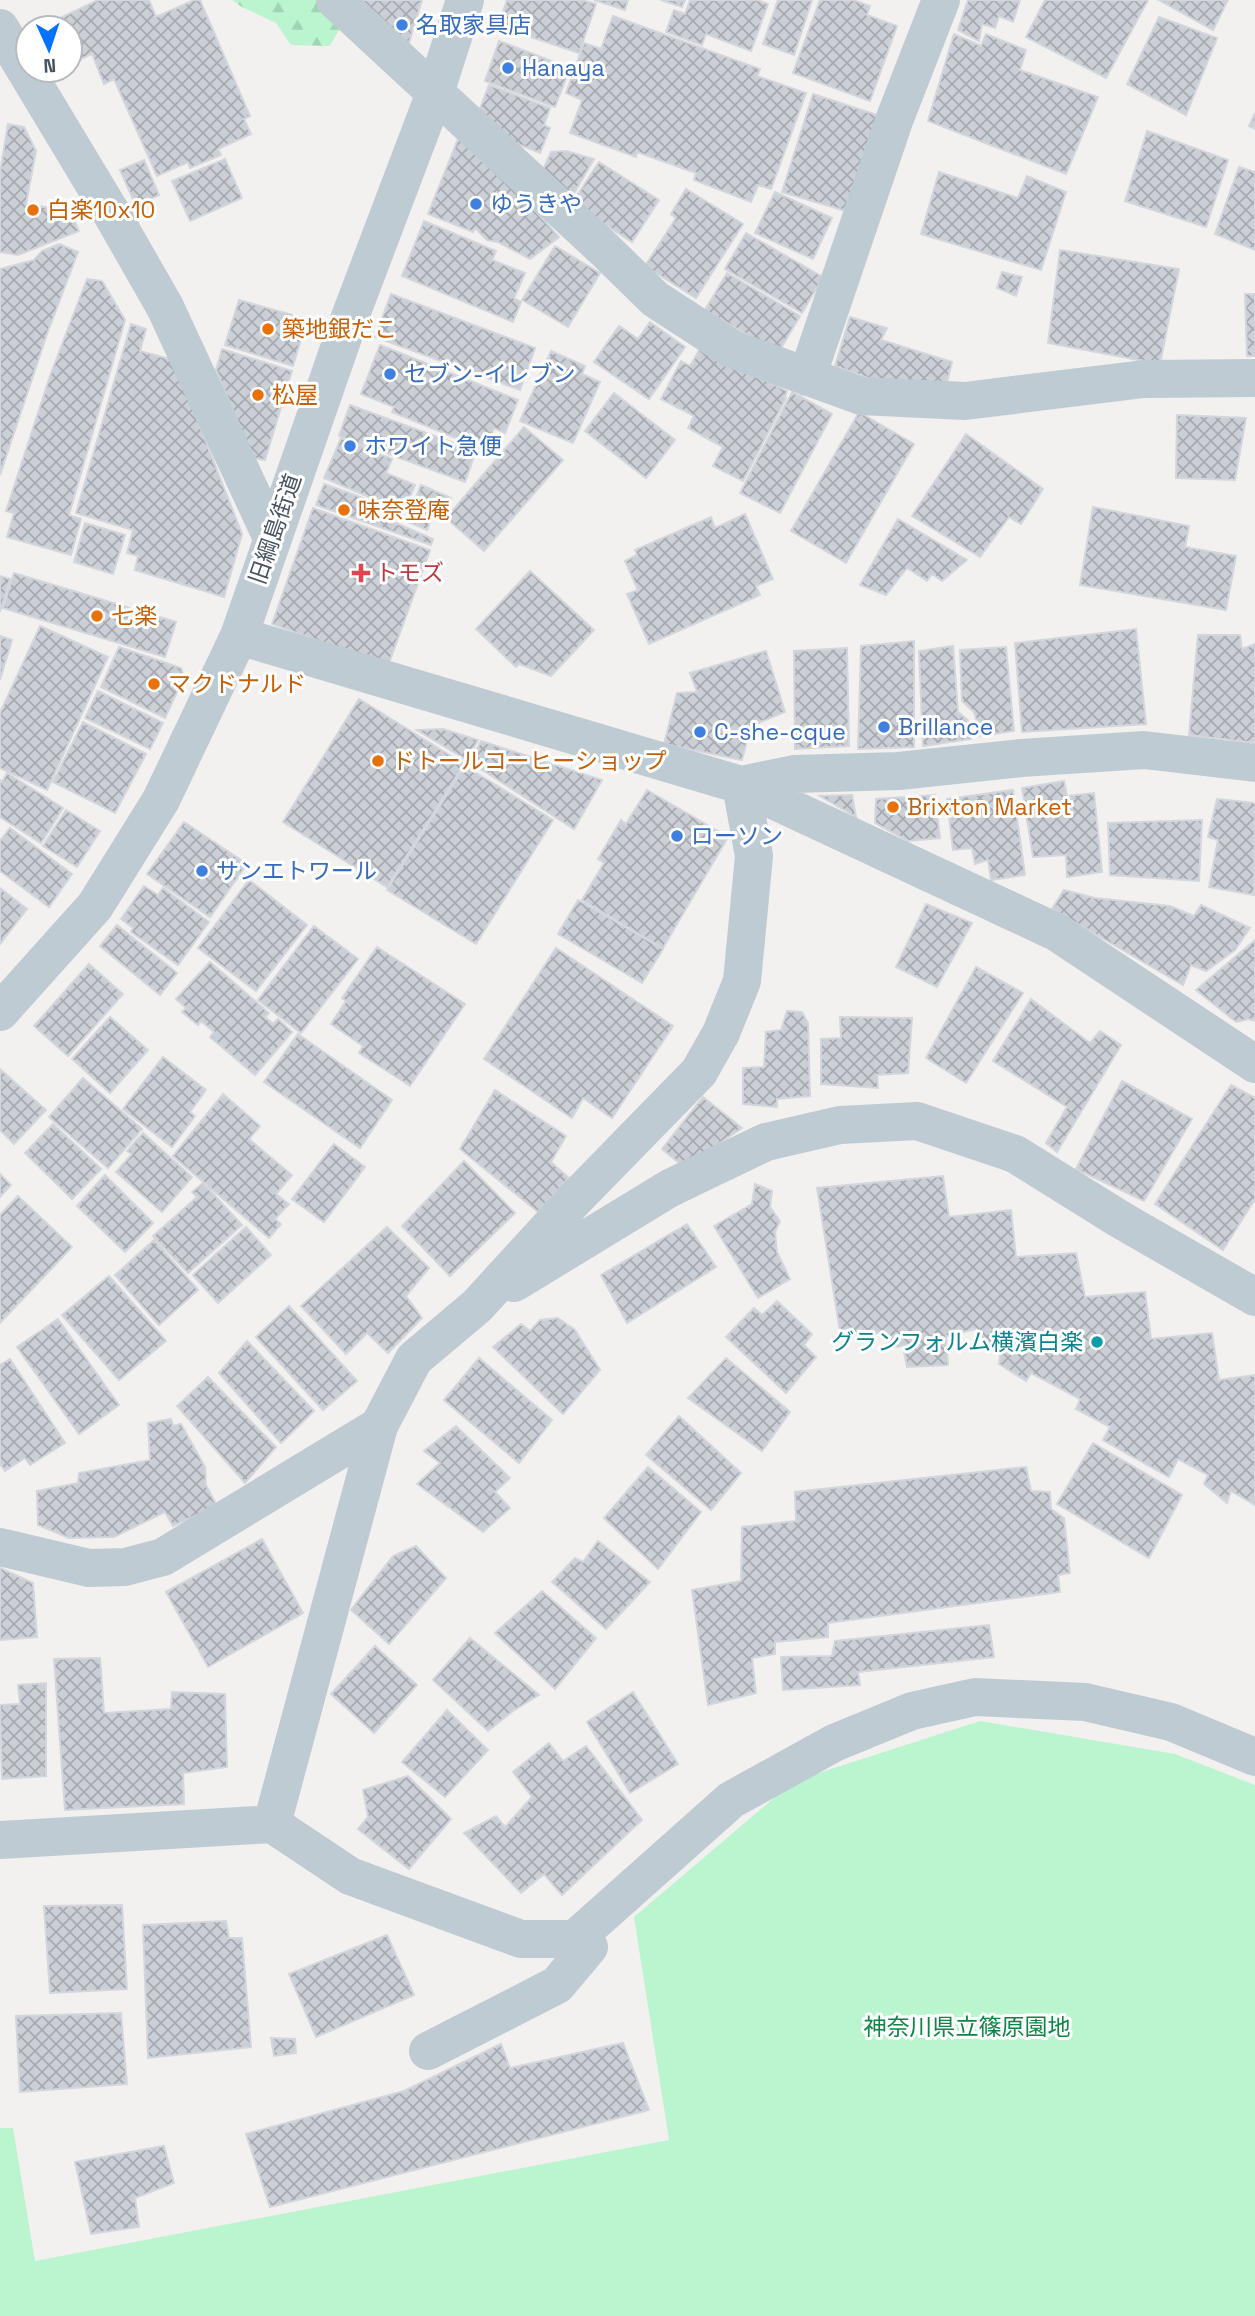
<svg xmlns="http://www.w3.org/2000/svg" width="1255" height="2316" font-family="'Space Grotesk','Noto Sans JP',sans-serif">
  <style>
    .forest { fill: url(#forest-firs) }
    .green { fill: #baf5cf }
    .building { fill: url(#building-cross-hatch); stroke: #d3d6dc; stroke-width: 2 }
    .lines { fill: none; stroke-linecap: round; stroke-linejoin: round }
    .pedestrian { stroke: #bfcbd3; stroke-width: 38 }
    .minor { stroke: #bfcbd3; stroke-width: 38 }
    .shop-dot { fill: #3f7fe0; stroke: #fff; stroke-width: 2.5 }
    .food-dot { fill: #e8710a; stroke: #fff; stroke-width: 2.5 }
    .health-dot { fill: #e0444e; stroke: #fff; stroke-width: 2.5 }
    .culture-dot { fill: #0f9aa8; stroke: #fff; stroke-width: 2.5 }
    .labels { text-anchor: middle; stroke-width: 6; stroke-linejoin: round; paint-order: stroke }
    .shop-label { font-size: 23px; fill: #366cbe; stroke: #fff; text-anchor: start }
    .food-label { font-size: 23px; fill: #c56008; stroke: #fff; text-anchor: start }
    .street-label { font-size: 23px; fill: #455460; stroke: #fff }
    .health-label { font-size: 23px; fill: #be3a42; stroke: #fff; text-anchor: start }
    .culture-label { font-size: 23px; fill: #0d838f; stroke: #fff; text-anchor: end }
    .park-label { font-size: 23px; fill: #0c8546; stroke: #fff }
  </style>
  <defs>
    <pattern id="forest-firs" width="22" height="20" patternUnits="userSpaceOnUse" patternTransform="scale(1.75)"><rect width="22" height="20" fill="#baf5cf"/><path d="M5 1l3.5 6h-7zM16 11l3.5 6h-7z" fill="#a1d4b4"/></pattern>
    <pattern id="building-cross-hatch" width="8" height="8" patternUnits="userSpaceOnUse" patternTransform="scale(1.75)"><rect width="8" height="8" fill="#cbcfd6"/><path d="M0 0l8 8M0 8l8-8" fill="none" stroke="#a7abb1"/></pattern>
  </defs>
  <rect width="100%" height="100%" fill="#f3f0f0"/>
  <path class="forest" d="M232,0H331L340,28L330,46L291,45L276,23L242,7Z"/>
  <path class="green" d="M980,1721L1175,1754L1255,1785V2316H0V2128H13L35,2261L669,2140L634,1917L794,1781Z"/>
  <path class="building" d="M98,0H149L156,17L194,0H200L250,116L244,119L251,134L218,149L221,155L190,168L188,162L157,176L114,79L104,84L92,54L76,61L70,46V28H62L58,19Z
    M348,0H422L409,43Z
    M507,0H582L596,4L579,53L498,26Z
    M594,0H628L625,10Z
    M661,0H685L682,7Z
    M690,0H757L768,4L751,51L706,34L702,45L666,32L674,10L685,14Z
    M778,0H812L794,55L763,44Z
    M820,0H853L870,6L867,15L897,26L870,101L793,73Z
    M968,0H1020L1013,22L999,16L995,28L982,24L979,41L958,30Z
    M1045,0H1148L1106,78L1026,37Z
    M1159,0H1228L1213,30Z
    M613,16L760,69L757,76L806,93L771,189L758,185L751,202L694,180L696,173L637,152L636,157L570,133L582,100L566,93L584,43L601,49Z
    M1159,17L1217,38L1186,115L1127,84Z
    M954,34L981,46L986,34L1026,50L1020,70L1098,97L1066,174L928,121Z
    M499,41L570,68L555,107L485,81Z
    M489,85L550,108L544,125L550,128L540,153L515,143L479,111Z
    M813,94L880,116L849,212L782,192Z
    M1255,113V129L1249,126Z
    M8,124L24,127L36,151L26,204L70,211L79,231L18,255L0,252V173Z
    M462,129L559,237L530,259L498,242L487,240L475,228L473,232L428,214Z
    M1147,131L1228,160L1206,227L1125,201Z
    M566,151L594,159L569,202L540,176L551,152Z
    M225,159L242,198L190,221L172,181Z
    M144,160L159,195L136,206L120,170Z
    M599,162L659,200L632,242L572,203Z
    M1239,167L1255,172V250L1215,234Z
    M939,172L1018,198L1027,176L1066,192L1041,270L921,234Z
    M686,189L743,224L696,298L645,266L676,218L671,214Z
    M775,192L832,218L813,259L755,233Z
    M424,221L496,251L492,260L525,273L514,298L521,302L513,322L402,276Z
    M746,233L823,277L802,313L725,269Z
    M59,244L78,252L47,334L0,475V269L34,260L42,251Z
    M555,246L600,273L568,327L522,300Z
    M1060,250L1179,269L1160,364L1048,343Z
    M1002,272L1022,277L1016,296L997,288Z
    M727,273L800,316L778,353L705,310Z
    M87,279L102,281L125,320L69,515L81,519L71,555L7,537L14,513L6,511L51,373Z
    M391,294L535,348L520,390L375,337Z
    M1245,294H1255V356H1247Z
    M239,300L307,319L293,366L225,345Z
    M850,317L887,328L881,340L952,362L945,391L892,387L835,366Z
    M650,322L685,347L649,399L594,362L619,326L638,339Z
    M131,324L146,329L140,351L174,360L242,534L224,597L135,570L138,556L127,553L133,530L76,513Z
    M380,345L518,400L505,433L494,428L485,450L392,412L394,407L361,394Z
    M701,347L787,391L785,397L786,398L743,481L713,466L723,447L688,428L694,416L661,399L681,361L690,366Z
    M222,349L292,371L265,460L253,458L216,370Z
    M551,351L585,366L582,374L600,382L573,443L520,421Z
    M792,392L832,414L780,513L740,493Z
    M614,393L675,440L646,478L585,431Z
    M350,405L476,451L465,482L339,436Z
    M859,412L914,444L846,563L791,531Z
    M1177,415L1246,418L1235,480L1176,478Z
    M524,427L563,460L484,551L446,518Z
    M966,434L1043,489L1021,524L1009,517L980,557L912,516Z
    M341,438L392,459L386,473L415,485L400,520L370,506L374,499L324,478Z
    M324,484L366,499V510L433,539L431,545L316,505Z
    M421,485L451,498L443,518L434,513L427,530L406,521Z
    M1093,507L1189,526L1185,547L1236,556L1226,610L1080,585Z
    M313,508L430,550L388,666L272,624Z
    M745,514L773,579L756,586L760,595L649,644L627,594L638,590L625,561L637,555L635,550L711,517L715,528Z
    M898,519L967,560L942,581L932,574L927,581L907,568L886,595L860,585Z
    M85,523L125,535L113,574L74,562Z
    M530,571L594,630L551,676L519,664L516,667L476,629Z
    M14,573L176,622L165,657L3,608Z
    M0,576L10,579L0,612Z
    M40,626L108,657L47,790L0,768V713Z
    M1136,629L1146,724L1022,732L1015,643Z
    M1198,635H1240L1242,649L1255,644V743L1189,735Z
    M0,636L12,640L0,680Z
    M914,641V747L858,749L861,646Z
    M953,646L958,712L970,722L971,739L923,746L919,651Z
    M119,647L181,668L184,677L165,718L101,687Z
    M1006,647L1014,731L980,736L974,712L962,701L960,650Z
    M847,648L849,746L795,749L794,651Z
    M766,651L785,712L751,726L742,760L664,744L677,693L697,692L690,673Z
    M98,691L163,723L150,749L85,718Z
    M359,699L464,764L387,887L283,822Z
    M83,722L146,754L115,813L53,782Z
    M443,729L478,740L467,760L417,730Z
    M481,741L602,780L574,829L470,762Z
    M465,766L553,820L476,944L387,890Z
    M7,773L63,808L41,843L0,817V780L2,782Z
    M1064,781L1067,796L1094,793L1102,872L1067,877L1066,855L1033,857L1022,788Z
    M647,790L728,837L663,948L582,900L604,863L598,859L621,820L626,824Z
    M1013,790L1025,875L991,880L988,860L975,864L972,848L953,850L947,799Z
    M852,795L856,817L820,796Z
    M935,795L940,838L908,841L875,823L876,799Z
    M1217,799L1255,803L1254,895L1209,887L1218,840L1208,837Z
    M66,810L100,831L77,867L43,846Z
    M1202,820L1199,881L1110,875L1108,823Z
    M184,822L247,864L210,917L147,874Z
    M10,828L72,874L49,907L0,871V841Z
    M249,880L307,925L256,991L198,948Z
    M144,886L158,895L163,888L209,922L178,965L131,932L133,928L121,919Z
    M0,888L27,909L0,944Z
    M1064,890L1095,898L1170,906L1194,916L1201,905L1250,928L1235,950L1206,971L1191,965L1183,985L1052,909Z
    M578,900L663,949L642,983L558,934Z
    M926,904L972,923L937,987L896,967Z
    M117,925L177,973L160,995L100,946Z
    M314,926L358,959L301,1033L258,1000Z
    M1255,940V1021L1249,1019L1236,1022L1196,990Z
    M377,947L465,1004L410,1086L359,1053L363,1046L331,1024L346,1001L342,998Z
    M556,948L673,1026L612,1118L583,1098L572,1118L484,1059Z
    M210,962L269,1013L265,1017L273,1024L278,1019L292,1032L255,1075L210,1037L214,1032L201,1021L198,1025L182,1012L186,1008L176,999Z
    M89,964L123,994L68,1056L34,1026Z
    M976,967L1023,993L966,1083L926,1058Z
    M1031,999L1090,1043L1100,1031L1121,1045L1057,1152L1046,1143L1067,1107L993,1061Z
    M787,1011L802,1012L808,1023L810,1096L777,1099V1107L743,1104V1068L764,1067L766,1032L781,1030Z
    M110,1017L148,1050L110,1093L72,1059Z
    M840,1017L912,1018L908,1073L877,1075L878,1088L821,1084V1039L841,1038Z
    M298,1034L392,1100L360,1148L264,1082Z
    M163,1057L206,1090L190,1112L195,1116L172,1147L123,1109Z
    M0,1069L46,1110L14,1144L0,1130Z
    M83,1078L142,1129L108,1168L49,1117Z
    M1122,1081L1192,1119L1144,1201L1076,1169Z
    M1231,1085L1255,1098V1199L1223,1250L1155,1204Z
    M495,1090L566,1136L551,1162L569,1178L538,1212L460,1149Z
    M223,1094L260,1126L249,1139L292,1175L276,1194L289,1204L275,1219L281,1224L269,1238L173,1156Z
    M703,1097L742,1128L684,1167L662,1149Z
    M53,1124L101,1169L72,1199L25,1153Z
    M143,1133L192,1177L162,1212L116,1172L132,1154L127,1151Z
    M334,1144L365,1167L324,1222L292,1199Z
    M464,1161L515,1213L450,1276L402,1226Z
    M0,1174L11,1185L0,1197Z
    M105,1175L153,1223L125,1252L77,1206Z
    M943,1176L949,1217L1011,1210L1016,1257L1076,1253L1085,1297L1145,1292L1151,1339L1212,1333L1219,1380L1255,1375V1505L1231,1491L1227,1503L1204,1484L1208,1475L1178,1459L1169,1477L1103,1440L1110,1427L1076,1409L1080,1399L1031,1373L1026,1381L999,1364L1000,1355L982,1345L976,1329L946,1336L948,1365L907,1367L903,1346L888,1348L886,1332L841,1338L817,1188Z
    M203,1183L242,1225L188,1273L153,1236L197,1197L192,1192Z
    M755,1184L772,1191L770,1207L780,1221L775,1232L777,1252L790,1279L758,1298L714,1226L752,1204Z
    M18,1196L72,1247L0,1323V1215Z
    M687,1224L716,1267L627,1323L601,1275Z
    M246,1227L271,1255L218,1303L193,1275Z
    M387,1227L429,1268L406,1296L422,1318L388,1353L367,1333L346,1354L301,1306Z
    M154,1240L198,1290L159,1325L115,1275Z
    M109,1276L166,1341L119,1380L62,1315Z
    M777,1301L812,1334L804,1345L816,1357L786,1393L726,1337L754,1308L762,1315Z
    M289,1306L357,1381L323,1410L256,1337Z
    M558,1318L575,1330L600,1370L563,1414L493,1347L521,1324L530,1331L540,1320Z
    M58,1319L119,1405L79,1434L17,1347Z
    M247,1341L314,1411L281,1443L219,1373Z
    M479,1358L552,1420L519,1463L444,1400Z
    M726,1358L790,1412L762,1451L688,1398Z
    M10,1359L65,1443L30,1465L25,1458L5,1471L0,1464V1365Z
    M208,1377L276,1447L245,1483L177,1406Z
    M679,1416L741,1473L711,1510L646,1455Z
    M171,1419L173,1426L181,1424L205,1467L206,1485L217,1506L173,1526L165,1512L114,1537L69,1538L38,1525L37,1491L78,1483L79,1473L150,1460L148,1423Z
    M456,1426L510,1478L495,1492L510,1508L483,1532L417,1484L440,1463L424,1451Z
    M1093,1443L1182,1495L1149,1558L1057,1504Z
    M648,1467L701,1512L658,1569L604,1518Z
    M1026,1467L1031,1491L1050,1492L1051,1509L1064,1518L1070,1573L1058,1575L1060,1592L828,1623V1637L775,1642V1654L752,1658L756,1693L708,1705L692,1590L741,1581L742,1527L796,1521L795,1492Z
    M262,1539L303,1613L208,1667L166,1592Z
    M598,1541L650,1582L606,1629L552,1582L575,1558L583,1562Z
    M416,1546L446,1578L389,1644L351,1610L393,1556Z
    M0,1568L33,1583L37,1637L0,1640Z
    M542,1591L596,1638L555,1689L495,1633Z
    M989,1625L994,1657L858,1672L860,1685L783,1690L781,1657L832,1656L835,1641Z
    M470,1638L539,1695L513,1711L488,1731L433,1680Z
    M375,1646L417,1685L374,1733L331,1694Z
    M100,1658L104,1713L171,1709L172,1692L225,1694L227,1767L183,1773L184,1804L65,1810L54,1659Z
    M46,1683V1776L2,1779L0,1705L20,1704L18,1685Z
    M633,1692L678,1764L630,1793L587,1722Z
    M447,1710L488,1750L445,1797L402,1762Z
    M549,1743L563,1761L586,1746L642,1820L562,1895L544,1874L521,1893L464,1833L496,1816L505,1827L532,1797L513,1772Z
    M408,1776L451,1819L409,1869L358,1829L368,1817L363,1790Z
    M122,1905L127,1989L50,1993L44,1906Z
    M226,1921L229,1938H242L251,2047L148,2058L143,1925Z
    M387,1935L414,1995L316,2037L289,1974Z
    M121,2013L127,2084L20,2092L16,2016Z
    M271,2038L295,2039L296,2053L274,2056Z
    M623,2043L649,2110L270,2207L246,2134L404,2091L501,2044L510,2068Z
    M164,2146L174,2183L135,2198L139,2227L91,2234L75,2162Z"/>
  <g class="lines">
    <path class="pedestrian" d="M428,2051L557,1985L589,1947"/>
    <path class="minor" d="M335,0L605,250L655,299L732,349L861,396L965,401L1144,379L1255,378
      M0,28L109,209L165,307L272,538
      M807,377L895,118L941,0
      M239,636L741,785L1056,932L1255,1064
      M0,1012L95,906L161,800L239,636L350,317L435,93L465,0
      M514,1283L670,1188L766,1142L840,1125L917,1121L1015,1154L1121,1220L1255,1297
      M0,1547L89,1568L125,1567L163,1557L379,1426L414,1359L477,1306L575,1199L699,1072L721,1033L742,981L754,856L741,785L794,774L899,771L1021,758L1144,750L1255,763
      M272,1824L379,1426
      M0,1840L272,1824L350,1876L521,1939H575L731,1800L834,1743L912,1711L975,1697L1085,1702L1171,1722L1255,1757"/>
  </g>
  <g class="shop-dot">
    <circle cx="402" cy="25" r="7"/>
    <circle cx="508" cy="68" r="7"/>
    <circle cx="476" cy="204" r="7"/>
    <circle cx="390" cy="374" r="7"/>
    <circle cx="350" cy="446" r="7"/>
    <circle cx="884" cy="727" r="7"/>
    <circle cx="700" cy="732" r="7"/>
    <circle cx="677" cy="836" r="7"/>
    <circle cx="202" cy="871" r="7"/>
  </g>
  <g class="food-dot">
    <circle cx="33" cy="210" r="7"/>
    <circle cx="268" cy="329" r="7"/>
    <circle cx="258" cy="395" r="7"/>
    <circle cx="344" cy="510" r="7"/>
    <circle cx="97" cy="616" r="7"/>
    <circle cx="154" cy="684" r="7"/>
    <circle cx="378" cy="761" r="7"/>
    <circle cx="893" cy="807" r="7"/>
  </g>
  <path class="health-dot" d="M357.5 562.5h7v7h7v7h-7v7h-7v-7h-7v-7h7z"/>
  <circle class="culture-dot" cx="1097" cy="1342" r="7"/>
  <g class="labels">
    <g class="shop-label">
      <text x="416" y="33">名取家具店</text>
      <text x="522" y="76">Hanaya</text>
      <text x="490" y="212">ゆうきや</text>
      <text x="404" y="382">セブン-イレブン</text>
      <text x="364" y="454">ホワイト急便</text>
      <text x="898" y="735">Brillance</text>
      <text x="714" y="740">C-she-cque</text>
      <text x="691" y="844">ローソン</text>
      <text x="216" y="879">サンエトワール</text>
    </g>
    <g class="food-label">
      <text x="47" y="218">白楽10x10</text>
      <text x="282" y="337">築地銀だこ</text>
      <text x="272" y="403">松屋</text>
      <text x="358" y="518">味奈登庵</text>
      <text x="111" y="624">七楽</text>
      <text x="168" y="692">マクドナルド</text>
      <text x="392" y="769">ドトールコーヒーショップ</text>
      <text x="907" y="815">Brixton Market</text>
    </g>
    <g class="street-label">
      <text transform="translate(275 529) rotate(-71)" y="8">旧綱島街道</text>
    </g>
    <g class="health-label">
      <text x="375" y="581">トモズ</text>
    </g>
    <g class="culture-label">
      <text x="1083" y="1350">グランフォルム横濱白楽</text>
    </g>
    <g class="park-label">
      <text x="967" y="2035">神奈川県立篠原園地</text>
    </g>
  </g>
  <g transform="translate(49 49) rotate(177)"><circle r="33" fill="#ffffff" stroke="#b5bbbf" stroke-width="2"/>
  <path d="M0-5L12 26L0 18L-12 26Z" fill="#0473f9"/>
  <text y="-10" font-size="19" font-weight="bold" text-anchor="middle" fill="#455460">N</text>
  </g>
</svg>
